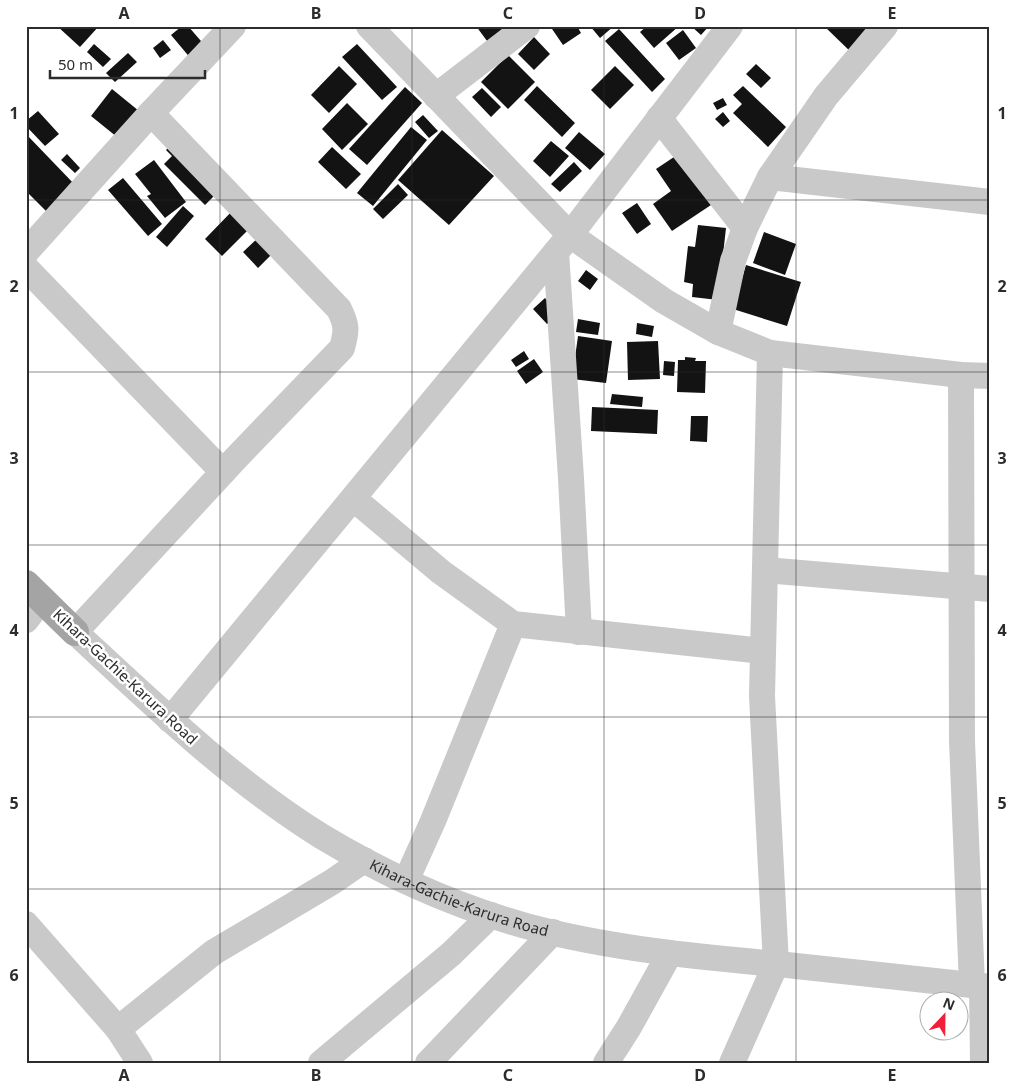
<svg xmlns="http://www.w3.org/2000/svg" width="1016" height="1089" font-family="'Noto Sans',sans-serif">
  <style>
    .building { fill: #131313 }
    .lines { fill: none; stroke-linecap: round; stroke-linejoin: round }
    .minor { stroke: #c9c9c9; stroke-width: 26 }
    .major { stroke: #a4a4a4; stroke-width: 28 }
    .grid { fill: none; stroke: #2c2c2c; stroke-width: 1; stroke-opacity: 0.55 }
    .labels { text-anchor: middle; stroke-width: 5; stroke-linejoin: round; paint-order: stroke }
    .street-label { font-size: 15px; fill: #2c2c2c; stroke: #fff }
    .neatline { fill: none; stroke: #2c2c2c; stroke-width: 2 }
    .grid-label { font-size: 16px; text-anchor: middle; font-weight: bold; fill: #2c2c2c }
  </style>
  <rect width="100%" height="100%" fill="#fff"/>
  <path class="building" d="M57,26H99L80,47Z
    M182,26H188L207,48L192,60L171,35Z
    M476,26H516L490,45Z
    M550,26H577L581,33L563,45Z
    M590,26H614L600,38Z
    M647,26H679L654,48L640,32Z
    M691,26H709L701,35Z
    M824,26H865L875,35L855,56Z
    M619,29L665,79L652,92L605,41Z
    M683,30L696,48L679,60L666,43Z
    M534,37L550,54L534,70L518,54Z
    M163,40L171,50L160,58L153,48Z
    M94,44L111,59L103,67L87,52Z
    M357,44L397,87L382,100L342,57Z
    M128,53L137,62L115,82L106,73Z
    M508,55L535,82L508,109L481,82Z
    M756,64L771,78L761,88L746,74Z
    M339,66L357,84L329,113L311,95Z
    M615,66L634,85L610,109L591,90Z
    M537,86L575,123L562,137L524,100Z
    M743,86L786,127L768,147L733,113L742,104L733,95Z
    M405,87L422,103L367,165L349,149Z
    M482,88L501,107L491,117L472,97Z
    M112,89L139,111L117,137L91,116Z
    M723,98L727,105L717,110L713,103Z
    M347,103L368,124L342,150L322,129Z
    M38,111L59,134L45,146L26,126V121Z
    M723,112L730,121L723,127L715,119Z
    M423,115L438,131L429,138L415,122Z
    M411,127L427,140L373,206L357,193Z
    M442,130L494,176L449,225L398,180Z
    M579,132L605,154L590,170L565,148Z
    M26,134L77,187L49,214L26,191Z
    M551,141L569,156L550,177L533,161Z
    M174,142L221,189L205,205L164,164L172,156L166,150Z
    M332,147L361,174L346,189L318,162Z
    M680,153L714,203L672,231L653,204L671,191L656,169Z
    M67,154L80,168L75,173L61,160Z
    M154,160L186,202L165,218L147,196L151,194L135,174Z
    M574,162L582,171L560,192L551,184Z
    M123,178L162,224L148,236L108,190Z
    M398,184L408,195L383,219L373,209Z
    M637,203L651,224L637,234L622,213Z
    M183,206L194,216L167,247L156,237Z
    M235,208L253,225L222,256L205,239Z
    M698,225L726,228L718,300L692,297L693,284L684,282L688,246L695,247Z
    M764,232L796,244L785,275L753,263Z
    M259,237L274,252L258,268L243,252Z
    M746,265L801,282L787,326L733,309Z
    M586,270L598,279L590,290L578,281Z
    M545,298L559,314L547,324L533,309Z
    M578,319L600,323L598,335L576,332Z
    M637,323L654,326L652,337L636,334Z
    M578,336L612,341L606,383L572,379Z
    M658,341L660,379L628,380L627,342Z
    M524,351L529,359L516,367L511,360Z
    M685,357L696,358L695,361H706L705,393L677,392L678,360H685Z
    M534,359L543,372L526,384L517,371Z
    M664,361L675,362L674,376L663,375Z
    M612,394L643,397L642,407L610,404Z
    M592,407L658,410L657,434L591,431Z
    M691,416H708L707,442L690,441Z"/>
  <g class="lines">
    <g class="minor">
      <path d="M369,26L570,235L664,301L718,332L770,353L961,375L990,376"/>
      <path d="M436,96L527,26"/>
      <path id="s1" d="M151,113L339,309C347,325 347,330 342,348L237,457L75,632C153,704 230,779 321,836C384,874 455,906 526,926C611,949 700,957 787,965C855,972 922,980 990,987"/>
      <path d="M659,118L745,228"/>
      <path d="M770,177L826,96L885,26"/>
      <path d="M26,252L151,113L233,26"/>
      <path d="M556,252L571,478L579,632"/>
      <path d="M26,268L223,472"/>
      <path d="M718,332L733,261L745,228L770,177L990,202"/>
      <path d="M961,375L962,741L972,985"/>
      <path d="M354,499L441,572L513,624L763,651"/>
      <path d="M765,570L990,589"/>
      <path d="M26,620L42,599"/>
      <path d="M170,720L570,235L730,26"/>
      <path d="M406,881L433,821L513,624"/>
      <path d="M26,924L118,1029L140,1063"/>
      <path d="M982,986L983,1063"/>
      <path d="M118,1029L214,952L332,882L364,860"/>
      <path d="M321,1063L451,954L491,915"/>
      <path d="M428,1063L553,932"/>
      <path d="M606,1063L629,1027L670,953"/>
      <path d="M732,1063L776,964L762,696L770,353"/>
    </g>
    <path class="major" d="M26,584L75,632"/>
  </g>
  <path class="grid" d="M220,26V1063M412,26V1063M604,26V1063M796,26V1063M26,200H990M26,372H990M26,545H990M26,717H990M26,889H990"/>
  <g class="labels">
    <g class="street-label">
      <text transform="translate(125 677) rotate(43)" y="5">Kihara-Gachie-Karura Road</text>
      <text dy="5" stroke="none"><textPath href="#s1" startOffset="1174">Kihara-Gachie-Karura Road</textPath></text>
    </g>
  </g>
  <rect width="1016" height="1089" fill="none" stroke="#ffffff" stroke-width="55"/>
  <g transform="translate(944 1016) rotate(22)"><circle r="24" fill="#ffffff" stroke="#ababab"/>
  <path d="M0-4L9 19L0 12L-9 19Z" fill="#f12038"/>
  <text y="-8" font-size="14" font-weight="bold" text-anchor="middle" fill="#2c2c2c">N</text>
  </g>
  <path d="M50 70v8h155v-8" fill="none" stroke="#2c2c2c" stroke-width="2.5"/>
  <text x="58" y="70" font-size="15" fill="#2c2c2c" stroke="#ffffff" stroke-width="4" paint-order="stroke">50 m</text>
  <rect x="28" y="28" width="960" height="1034" class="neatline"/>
  <g class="grid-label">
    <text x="124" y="19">A</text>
    <text x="316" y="19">B</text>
    <text x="508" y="19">C</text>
    <text x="700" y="19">D</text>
    <text x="892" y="19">E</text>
    <text x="14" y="119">1</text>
    <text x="1002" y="119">1</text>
    <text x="14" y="292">2</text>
    <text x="1002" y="292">2</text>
    <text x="14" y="464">3</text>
    <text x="1002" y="464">3</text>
    <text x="14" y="636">4</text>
    <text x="1002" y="636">4</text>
    <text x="14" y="809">5</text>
    <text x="1002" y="809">5</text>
    <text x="14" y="981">6</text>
    <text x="1002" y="981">6</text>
    <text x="124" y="1081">A</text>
    <text x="316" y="1081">B</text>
    <text x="508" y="1081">C</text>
    <text x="700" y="1081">D</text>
    <text x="892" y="1081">E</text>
  </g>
</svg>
